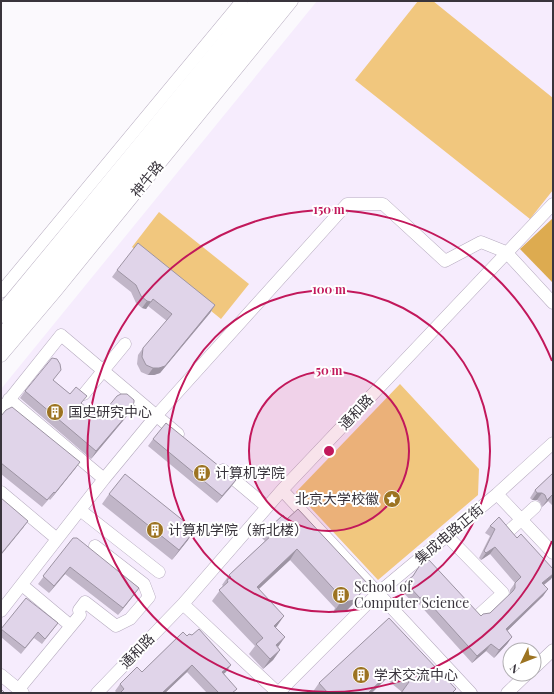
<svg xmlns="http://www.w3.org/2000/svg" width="554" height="694" font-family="'Playfair Display','Noto Sans SC',serif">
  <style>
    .built { fill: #f6ecfd; fill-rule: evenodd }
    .green { fill: #f1c77e }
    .forest { fill: #ddab50 }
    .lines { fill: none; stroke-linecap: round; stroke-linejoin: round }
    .street-casing { stroke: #b6abbf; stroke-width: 13 }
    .secondary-casing { stroke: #b6abbf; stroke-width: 17 }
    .street { stroke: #fff; stroke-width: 12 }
    .secondary { stroke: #fff; stroke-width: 16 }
    .wall { fill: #c1b6c8 }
    .shaded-wall { fill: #9d94a3 }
    .building { fill: #e0d4e9; stroke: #9d94a3 }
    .ring { fill: none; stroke: #c2185b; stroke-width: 2 }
    .labels { text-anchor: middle; stroke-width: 4; stroke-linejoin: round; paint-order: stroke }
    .street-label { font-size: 14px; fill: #39343c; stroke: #fff }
    .poi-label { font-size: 14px; fill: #39343c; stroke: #fff; text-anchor: start }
    .centre { fill: #c2185b; stroke: #fff; stroke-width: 2 }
    .ring-label { font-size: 12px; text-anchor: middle; font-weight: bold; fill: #c2185b; stroke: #fff; stroke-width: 4; stroke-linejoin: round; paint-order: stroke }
  </style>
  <rect width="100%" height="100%" fill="#fbf9fd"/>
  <path class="built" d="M317,1H553V693H1V389ZM510,650H534V674H510Z"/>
  <path class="green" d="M418,1H433L553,98V190L530,219L355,80Z
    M159,212L249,284L221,319L132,247Z
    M400,384L479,469L478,495L378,580L296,492Z"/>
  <path class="forest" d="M553,218V283L520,249Z"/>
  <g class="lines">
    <g class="street-casing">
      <path id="street" d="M1,292L242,1
        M1,356L56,291L292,1
        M84,394L125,344
        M9,399L104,479
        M1,410L61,335L178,434
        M223,470L267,507
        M282,490L471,693
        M1,492L57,539
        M497,494L553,553
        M80,510L159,572
        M510,530L535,507
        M446,535L503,593L480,614
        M22,585L71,626
        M183,604L278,693
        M1,611L104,479L156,416L347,204H383L445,261L481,242L506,252L553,303
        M534,668L553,650
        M1,675L23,693
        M18,690L80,615L79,610L85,602L116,626L130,619L149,597L144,584L95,546
        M97,693L183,604L282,490L553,204
        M278,693L378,593L497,494L553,443
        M507,693L527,674"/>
    </g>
    <g class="secondary-casing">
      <path id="secondary" d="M1,315L259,1
        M1,338L277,1"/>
    </g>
    <use href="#street" class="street"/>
    <use href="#secondary" class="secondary"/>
  </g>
  <path class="wall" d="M117,270L215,305L210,313L160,373L154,375H148L141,372L137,364L138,355L143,348L167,321L148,306L146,309L142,308L136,303L131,292L112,277Z
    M53,380L99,418L132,409L127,416L91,459L20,398L25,391Z
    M1,416L80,462L50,500L49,499L42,507L1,474Z
    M153,439L236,480L217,503L148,446Z
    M553,473V506L548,501L542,507L540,502L537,500H532L530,498L535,490Z
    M109,494L188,540L172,560L102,504Z
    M499,517L551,579L544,585L548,589L543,596L507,631L512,637L507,644L494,658L486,651L472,663L418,603L415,605L400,589L405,582L412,577L420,565L481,616L490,613L510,594V590L515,583L490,554L481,560L479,558L490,536L485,533L490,526Z
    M287,519L368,584L353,604L347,610L333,613L335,608L290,560L259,589L277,626L276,627L278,647L280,650L273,660L263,669L249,654L255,646L212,601L223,586L222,585L229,575L265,541L262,538L269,528Z
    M73,538L134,595L118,615L65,574L49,593L38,584Z
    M389,618L453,693L402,692L386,679L372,693H312L319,683Z
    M58,623L42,644L34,638L21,654L1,637V629Z
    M183,632L226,672L224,673L234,693H207L187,672L165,693H117L115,691L120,684L142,672Z"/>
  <path class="shaded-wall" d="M153,299L146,309L142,308L147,301Z
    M215,305L210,313L160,373L154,375H148L153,368Z
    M132,409L127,416L91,459L96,451Z
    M80,462L75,469L50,500L55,493Z
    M236,480L231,487L217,503L222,496Z
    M537,493H542L537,500H532Z
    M553,494L548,501L542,507L547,500Z
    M28,521L23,528L1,555V554Z
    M195,530L188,540L172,560L179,550Z
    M495,547L490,554L481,560L486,553Z
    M297,549L290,560L250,597L257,587Z
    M70,567L65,574L49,593L54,586Z
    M553,574V576L551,579L537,590L542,583Z
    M368,584L353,604L347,610L333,613L340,603L359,592Z
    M139,588L134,595L118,615L123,608Z
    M548,589L543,596L501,637L506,629Z
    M423,596L418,603L415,605L420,598Z
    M284,616L277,626L267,636L274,626Z
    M285,637L278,647L276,645Z
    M512,637L507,644L494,658L499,650Z
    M491,644L486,651L472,663L477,656Z
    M280,650L273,660L263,669L270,659Z
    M192,665L187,672L165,693H162Z
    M231,665L226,672L217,679L222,672Z
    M393,669L386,679L371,693H368Z"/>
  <path class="building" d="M138,243L215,305L165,366L159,368H153L146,365L142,357L143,348L172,314L153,299L151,302L147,301L141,296L136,285L117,270Z
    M52,358L57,359L60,364L61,370L53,380L70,394L76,387L87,396L81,403L99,418L117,396L121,394H127L134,400V402L132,409L96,451L25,391Z
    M12,407L80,462L55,493L54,492L47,500L1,463V416L6,410Z
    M166,423L236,480L222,496L153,439Z
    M553,473V494L547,500L545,495L542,493H537L535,490Z
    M125,474L195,530L179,550L109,494Z
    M1,498L28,521L1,554Z
    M298,509L368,584L359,592L360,594L354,600L340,603L342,598L297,549L257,587L284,616L274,626L285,637L276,645L280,650L270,659L256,644L263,638L219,590L228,582L227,580L231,577L229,575L274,533L269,528L283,515L287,519Z
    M499,517L517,538L521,534L553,569V574L542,583L548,589L506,629L512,637L499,650L491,644L477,656L423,596L420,598L405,582L413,576L420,565L429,560L481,616L483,614L490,613L513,591L515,588V583L521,577L495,547L486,553L484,551L495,529L490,526Z
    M73,538H77L139,588L123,608L70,567L54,586L43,576Z
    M26,598L58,623L45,639L38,632L25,648L1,629Z
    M389,618L456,689L452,693H401L409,682L393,669L368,693H328L319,683Z
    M199,629L231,665L222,672L237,689L232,693H219L192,665L162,693H120L124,689L120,684L137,667L142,672L183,632L187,636L189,634L192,635Z
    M1,689L5,693H1Z"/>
  <circle cx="329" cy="451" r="80" fill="#c2185b" fill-opacity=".12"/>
  <g class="ring">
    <circle cx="329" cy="451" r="80"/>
    <circle cx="329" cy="451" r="161"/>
    <path d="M552 541A241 241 0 1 1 552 361"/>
  </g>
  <defs>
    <g id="building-disc" transform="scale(0.9)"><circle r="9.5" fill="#9c7321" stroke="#fff"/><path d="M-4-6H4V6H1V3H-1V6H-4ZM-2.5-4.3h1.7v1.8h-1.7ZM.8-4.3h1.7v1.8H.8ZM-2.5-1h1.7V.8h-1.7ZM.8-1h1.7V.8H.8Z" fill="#fff"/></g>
    <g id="sight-disc" transform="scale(0.9)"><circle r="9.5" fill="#9c7321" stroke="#fff"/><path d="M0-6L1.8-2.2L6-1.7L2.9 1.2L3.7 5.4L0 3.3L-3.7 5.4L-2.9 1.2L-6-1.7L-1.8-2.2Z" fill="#fff"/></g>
  </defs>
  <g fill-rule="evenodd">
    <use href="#building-disc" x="55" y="412"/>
    <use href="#building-disc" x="202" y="473"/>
    <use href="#sight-disc" x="392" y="499"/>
    <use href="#building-disc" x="155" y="530"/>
    <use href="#building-disc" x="341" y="595"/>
    <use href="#building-disc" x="361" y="675"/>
  </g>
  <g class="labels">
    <g class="street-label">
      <text transform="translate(147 179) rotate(-51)" y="5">神牛路</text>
      <text transform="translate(356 412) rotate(-47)" y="5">通和路</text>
      <text transform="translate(449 534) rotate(-40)" y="5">集成电路正街</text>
      <text transform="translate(137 651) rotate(-46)" y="5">通和路</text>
    </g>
    <g class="poi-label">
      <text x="68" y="417">国史研究中心</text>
      <text x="215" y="478">计算机学院</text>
      <text x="379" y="504" text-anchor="end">北京大学校徽</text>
      <text x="168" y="535">计算机学院（新北楼）</text>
      <text x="354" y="592">School of<tspan x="354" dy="16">Computer Science</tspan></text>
      <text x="374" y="680">学术交流中心</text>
    </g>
  </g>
  <circle cx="329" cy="451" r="6" class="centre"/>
  <g class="ring-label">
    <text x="329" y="214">150 m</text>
    <text x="329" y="294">100 m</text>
    <text x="329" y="375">50 m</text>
  </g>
  <rect width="554" height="694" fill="none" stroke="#39343c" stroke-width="4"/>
  <g transform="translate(522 662) rotate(227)"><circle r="19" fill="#ffffff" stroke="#b0aeb1"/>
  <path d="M0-3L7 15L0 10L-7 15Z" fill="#9c7321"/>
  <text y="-6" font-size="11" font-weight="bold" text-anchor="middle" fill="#39343c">N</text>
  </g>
</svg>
